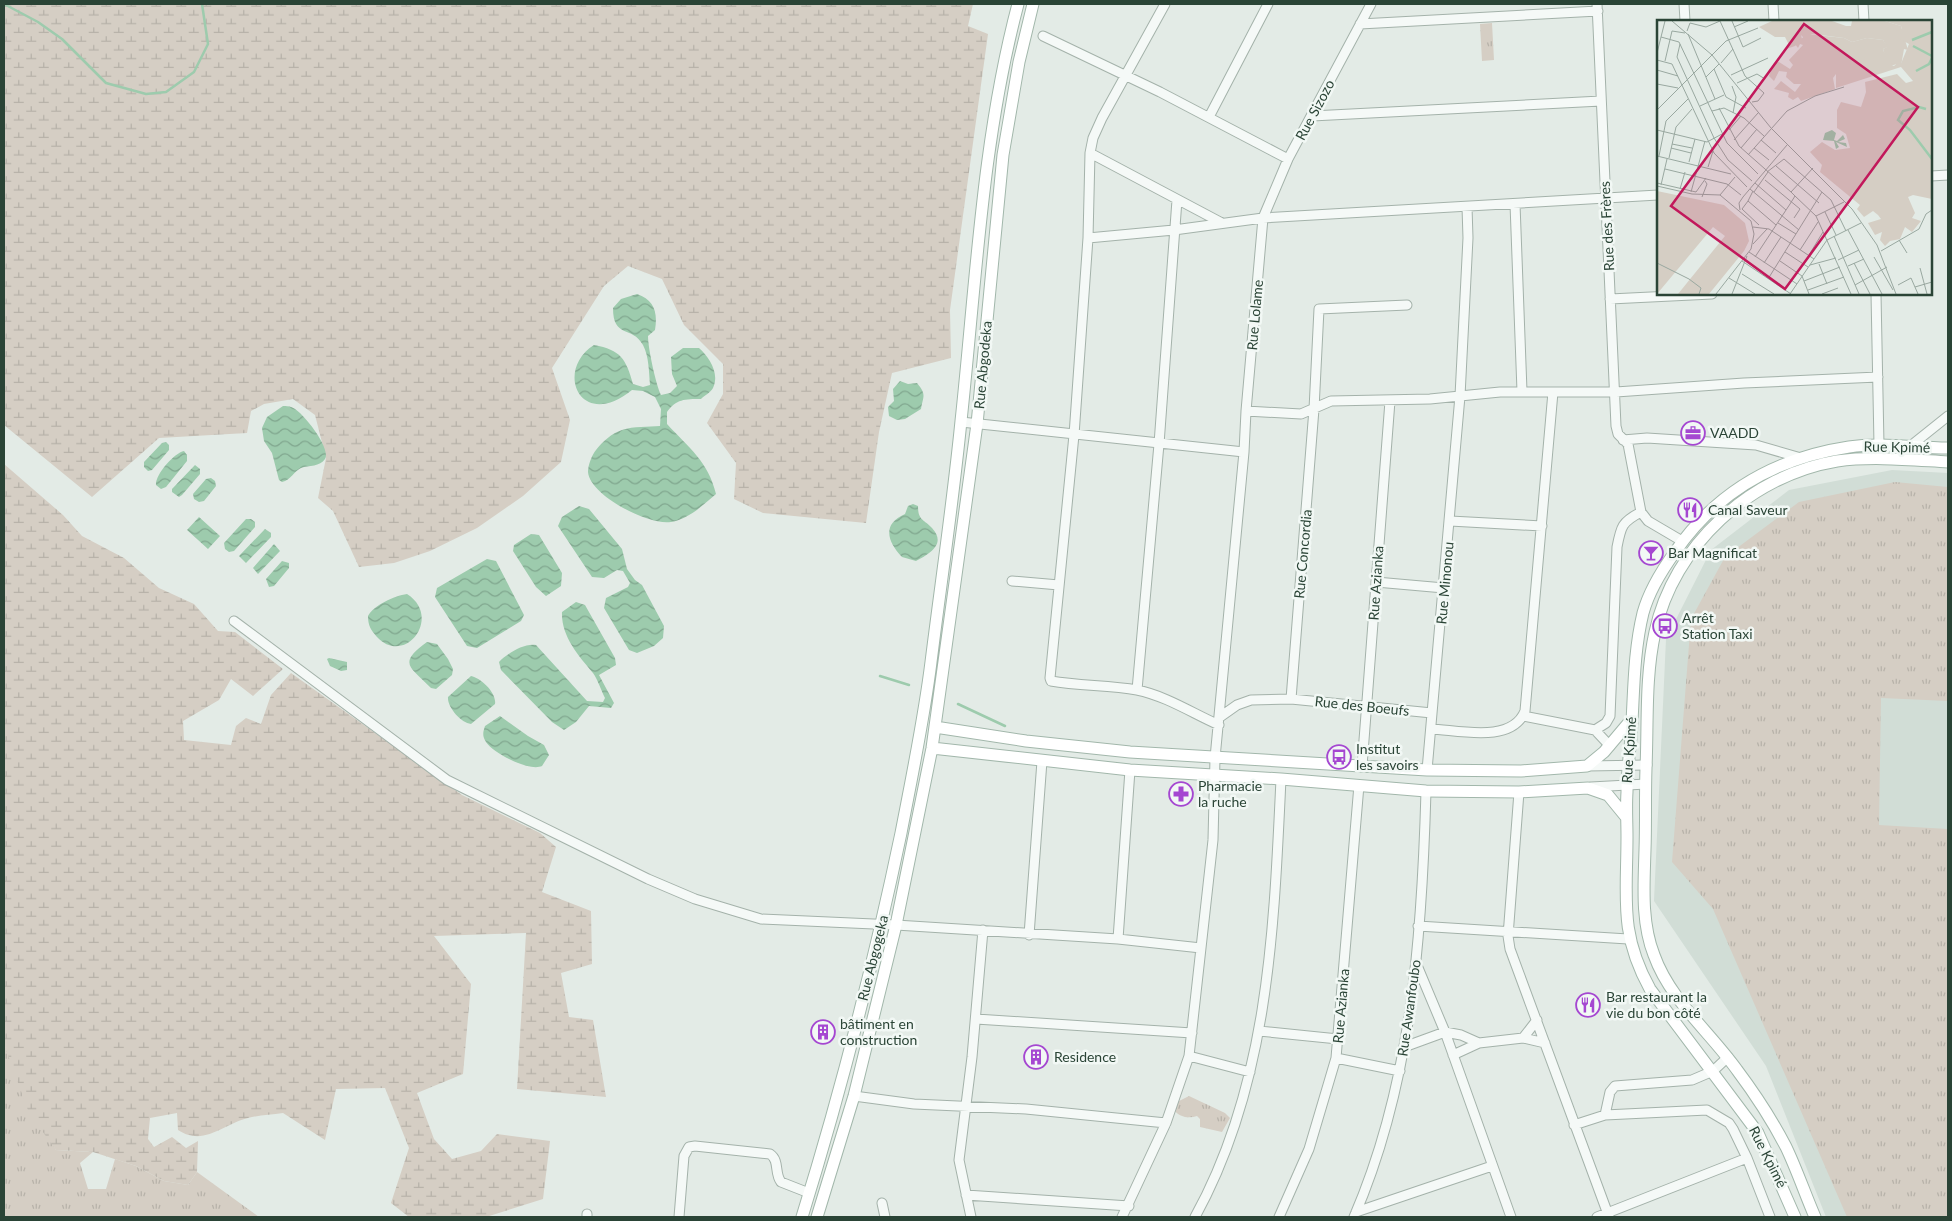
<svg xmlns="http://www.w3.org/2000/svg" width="1952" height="1221" font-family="Lato,sans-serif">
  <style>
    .built { fill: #d1ddd6 }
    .grass { fill: url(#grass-tufts) }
    .wetland { fill: url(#wetland-marsh) }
    .water { fill: url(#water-waves) }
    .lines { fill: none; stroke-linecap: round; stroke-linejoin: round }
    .stream { stroke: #9dcbad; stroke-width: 2.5 }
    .minor-casing { stroke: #a4b2aa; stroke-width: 11 }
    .major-casing { stroke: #a2b7ab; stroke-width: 13 }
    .minor { stroke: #f5f9f7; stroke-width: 9 }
    .major { stroke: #fff; stroke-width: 11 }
    .labels { text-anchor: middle; stroke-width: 5; stroke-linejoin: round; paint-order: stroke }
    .street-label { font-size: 14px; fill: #2a4436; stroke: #f2f8f5 }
    .poi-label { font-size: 14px; fill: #2a4436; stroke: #f2f8f5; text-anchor: start }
    .inset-river { fill: none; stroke: #9dcbad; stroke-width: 2.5 }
    .inset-road { fill: none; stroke: #99a8a0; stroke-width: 1 }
    .view { fill: #c2185b; fill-opacity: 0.15; stroke: #c2185b; stroke-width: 2.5 }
    .inset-edge { fill: none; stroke: #2a4436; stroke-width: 2.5 }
  </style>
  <defs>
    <pattern id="grass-tufts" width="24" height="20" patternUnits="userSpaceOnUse" patternTransform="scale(1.25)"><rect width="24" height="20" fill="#d5cec4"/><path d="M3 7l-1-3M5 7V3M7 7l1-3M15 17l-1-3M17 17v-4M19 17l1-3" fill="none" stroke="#b7b2a9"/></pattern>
    <pattern id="wetland-marsh" width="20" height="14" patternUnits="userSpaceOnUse" patternTransform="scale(1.25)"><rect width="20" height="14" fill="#d5cec4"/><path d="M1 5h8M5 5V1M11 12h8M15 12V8" fill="none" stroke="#b7b2a9"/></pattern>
    <pattern id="water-waves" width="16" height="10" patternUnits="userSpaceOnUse" patternTransform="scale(1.25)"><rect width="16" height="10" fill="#9dcbad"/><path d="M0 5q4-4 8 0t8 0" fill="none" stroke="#80a68e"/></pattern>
  </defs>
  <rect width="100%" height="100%" fill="#e3ebe6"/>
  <path class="built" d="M1892,470L1948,473V1217H1826L1766,1066L1654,901L1666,639L1711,550L1789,490Z"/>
  <path class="grass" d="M1492,23L1494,60L1482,61L1480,24Z
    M1895,482L1948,487V701L1881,698L1879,825L1948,829V1217H1847L1713,909L1672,862L1691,619L1725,557L1799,502Z
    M4,1044L56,1150L93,1152L80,1163L88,1189H106L115,1159L136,1166L164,1181L188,1185L197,1172L259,1217H4Z
    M1189,1096L1225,1113L1230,1118L1222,1132L1200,1127V1119L1197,1116C1189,1119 1179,1117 1174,1110L1175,1103Z"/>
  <path class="wetland" d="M4,4H973L968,26L988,34L950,310L951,358L892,373L879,432L866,523L763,513L734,499L736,463L707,423L723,394V364L684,325L662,279L628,266L604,286L552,368L570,420L561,462L523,496L477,528L430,551L394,563L359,567L333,511L318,498L326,458L315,415L293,399L264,404L251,411L247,433L159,438L92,497L4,425Z
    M4,464L63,515L82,536L124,558L159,588L194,604L218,631L235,632L283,669L253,696L231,679L219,700L183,721L184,740L231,745L236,726L246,718L261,724L271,695L291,673L462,795L540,833L556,847L542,892L591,911L592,964L561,973L569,1017L593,1020L606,1097L517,1089L526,933L434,936L471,984L463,1074L417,1093L434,1139L452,1159L481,1151L497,1134L550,1141L543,1199L486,1217H409L391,1203L409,1148L385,1088L336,1089L325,1140L283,1113C271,1115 259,1115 248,1118C223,1124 204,1147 178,1130L177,1113L150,1118L148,1139L154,1147L172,1137L186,1148L198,1141L197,1172L188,1185L164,1181L136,1166L93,1152L56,1150L29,1113L4,1044Z"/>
  <path class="water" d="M637,294C654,300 658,312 655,330L648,336C648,348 656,385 661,395L670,393L677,386L672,374L671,357L683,348H699C709,357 720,373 713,388C711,392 704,396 701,399C685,399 676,399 667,412V424C689,448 708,461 716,494C703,505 689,519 671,522C650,526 590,496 588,472C588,465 592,455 596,450C602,442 612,433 622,430C634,426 648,427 660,426L661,409L655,397L643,391L632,390C580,432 554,370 594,345C621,350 626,359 633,384L643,387L650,385C649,373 649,356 643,345C632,325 613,339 613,308L621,299Z
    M900,381L908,384L917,383C927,395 923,396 921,409L905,419L897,420L889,416L888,407L894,401L893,389Z
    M283,406C286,406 289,406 291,407C301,409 332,449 325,459C320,467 309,465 301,468C294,471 291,480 282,482L279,480L272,453L264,441L262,428L267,417Z
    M166,442L169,445V450L152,470L148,471L144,467V462L162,443Z
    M184,451L187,455V461L166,487L161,489L156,485C155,475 174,453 184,451Z
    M195,465L200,469V474L182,495L179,497L172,492V489Z
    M211,478L215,481L216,486L204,501L199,502L194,499L193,494L206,479Z
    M913,504L918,506C918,521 924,519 932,528C947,544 929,554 916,561L902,557C887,541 882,524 905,514L908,506Z
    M579,506L589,509L622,549L627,569L635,580L642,585L664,626L663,638L654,646L637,653L629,650L604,608L606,598L628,587L630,583L623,571L617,570L604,578L592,577L558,526L562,517Z
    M199,517L220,536L208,549L187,530Z
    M246,519H251L255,522V527L234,551L229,552L225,549L224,543Z
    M265,529L271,533V537L246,563L239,556Z
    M531,534L539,535L562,573L561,586L546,596L536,587L513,551L514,545Z
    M274,544L280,551L258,574L253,568Z
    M487,559L496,561L524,615L521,621L477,648L467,646L435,597L437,588Z
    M282,561L289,563V568L274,586L269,587L266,579Z
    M407,594C443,617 405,667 377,637C371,630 368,626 368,616C374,605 394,596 407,594Z
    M576,602L585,605L615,658L616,665L599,675L614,703L611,708L589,706L576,722L564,730L552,722L501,670L499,662C508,653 524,643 536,645L587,701L603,702L605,698C601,690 598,680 593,673C578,655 561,636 562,612Z
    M427,642L437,644L448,659L453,669L452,675L436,689L431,688C410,666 397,664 427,642Z
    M329,658L347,662V670L341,671L330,666L327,659Z
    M471,676C481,678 497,693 495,704L471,724C461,723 447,707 448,697Z
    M500,716L528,736L544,745L549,755L542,766C529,772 493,753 486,742C482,736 483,732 485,726Z"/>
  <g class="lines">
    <path class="stream" d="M4,4L38,22L62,39L106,83L146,94L166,92L194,72L208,44L202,4
      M880,676L909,685
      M958,704L1005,726"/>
    <g class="minor-casing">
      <path id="minor" d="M1165,4L1102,118L1093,138L1090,153L1088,238L1074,435L1050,678L1051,681C1080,686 1109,685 1137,690C1166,696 1192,713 1219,725
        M1597,4L1616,426L1618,434L1628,444L1641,512L1648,521L1682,541
        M1684,4L1685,21
        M1773,4L1774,21
        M1863,4L1864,21
        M1360,24L1598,11
        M1043,36L1160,92L1288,159
        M1312,116L1601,101
        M1209,117L1268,4
        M1090,153L1222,223
        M1931,176L1948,175
        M1515,204L1522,391
        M1088,238L1174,230L1263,218L1658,195
        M1876,294L1879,445
        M1610,299L1712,294
        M1246,411L1263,218L1288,159L1371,4
        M961,422L1244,452L1246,411L1301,414L1331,401L1430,399L1500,392H1616L1744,383L1878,377
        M1623,440L1647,438L1756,445L1801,458
        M1908,448L1948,416
        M1450,521L1542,526
        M1012,581L1059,585
        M1376,582L1444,588
        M234,621L447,780L648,879L695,899L761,919L896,925L1118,939L1201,948
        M1137,690L1159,444L1177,200
        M1291,699L1314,409L1319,309L1407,305
        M1523,716L1595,730L1606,723L1610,716L1617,547C1621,526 1622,522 1641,512
        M1220,717L1237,705L1251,700L1291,699L1432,713
        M1431,729C1458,730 1512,744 1525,711L1553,392
        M1595,730L1610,746
        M1362,766L1390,401
        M1587,766L1647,765
        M1427,770L1460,396L1468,238L1467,207
        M1591,787L1646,784
        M1519,792L1508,936L1510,949L1609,1217
        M1418,926L1628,939
        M1029,935L1042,761
        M1118,939L1130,770
        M1416,963L1445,1032L1511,1217
        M976,1019L1192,1033
        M1259,1031L1338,1039
        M1523,1038L1537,1020
        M1404,1047L1445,1032L1461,1035L1479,1043L1523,1038L1545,1043
        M1453,1055L1479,1043
        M1189,1056L1250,1072
        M1336,1058L1400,1071
        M854,1096L914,1104L1026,1109L1166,1123
        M1605,1115L1610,1092L1615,1086L1692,1080L1713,1071L1728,1057
        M1574,1125L1605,1115L1707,1110L1729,1123L1733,1129L1747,1158L1770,1217
        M966,1195L1129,1206
        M882,1203L885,1217
        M1356,1212L1492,1166
        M587,1217V1214
        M679,1217L684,1156L689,1147L695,1146L770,1154C780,1161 774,1173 781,1182L809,1193
        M971,1217L959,1160L972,1057L983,930
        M1122,1217L1166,1123L1189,1056L1213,840L1215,758L1244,452
        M1195,1217C1269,1083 1274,927 1281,779
        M1279,1217L1309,1149L1336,1058L1359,785
        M1354,1217C1412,1083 1422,935 1426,791
        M1597,1217L1747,1158"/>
    </g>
    <g class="major-casing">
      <path id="major" d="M935,727L1026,741L1130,752L1427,770L1521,771L1587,766L1604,752L1631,720
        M932,748L1130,770L1281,779L1426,791L1519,792L1588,788L1608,795L1626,817
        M802,1217C841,1091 874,962 901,833C912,776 924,719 931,662C941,582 953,502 961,421C976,282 982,140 1018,4
        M817,1217L854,1096L896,925L932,748L977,424L1003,155L1019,62L1033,4
        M1795,1217L1758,1133L1650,989C1619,933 1627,898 1627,837C1627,822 1626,807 1627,792C1627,773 1629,756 1631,738C1634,697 1633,654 1643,613C1649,591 1662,570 1675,552C1717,491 1776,458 1849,447C1882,442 1915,448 1948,448
        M1815,1217C1805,1194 1797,1170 1786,1147C1772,1120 1755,1094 1737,1070C1710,1032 1670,1000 1654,955C1641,922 1644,885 1645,850C1646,823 1645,796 1646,768C1648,723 1645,677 1655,632C1673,546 1751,475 1837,461C1873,456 1912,460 1948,462"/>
    </g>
    <use href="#minor" class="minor"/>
    <use href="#major" class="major"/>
  </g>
  <defs>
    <g id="office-ring" transform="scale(1.25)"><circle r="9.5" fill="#f2f8f5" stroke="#a547d1" stroke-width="1.5"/><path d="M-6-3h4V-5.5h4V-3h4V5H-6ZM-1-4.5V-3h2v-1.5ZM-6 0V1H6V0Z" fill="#a547d1"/></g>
    <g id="restaurant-ring" transform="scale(1.25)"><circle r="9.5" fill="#f2f8f5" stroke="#a547d1" stroke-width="1.5"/><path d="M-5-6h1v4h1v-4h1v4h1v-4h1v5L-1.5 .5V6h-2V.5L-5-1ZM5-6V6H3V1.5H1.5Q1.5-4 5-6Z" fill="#a547d1"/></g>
    <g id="bar-ring" transform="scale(1.25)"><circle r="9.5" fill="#f2f8f5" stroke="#a547d1" stroke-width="1.5"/><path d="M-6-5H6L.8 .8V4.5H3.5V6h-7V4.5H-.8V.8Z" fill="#a547d1"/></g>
    <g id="bus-ring" transform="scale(1.25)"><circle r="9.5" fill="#f2f8f5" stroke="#a547d1" stroke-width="1.5"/><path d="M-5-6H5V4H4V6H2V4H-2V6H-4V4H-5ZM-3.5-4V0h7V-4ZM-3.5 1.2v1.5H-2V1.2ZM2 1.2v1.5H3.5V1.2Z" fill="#a547d1"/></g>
    <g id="pharmacy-ring" transform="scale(1.25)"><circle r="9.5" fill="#f2f8f5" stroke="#a547d1" stroke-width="1.5"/><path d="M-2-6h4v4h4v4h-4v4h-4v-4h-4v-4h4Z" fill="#a547d1"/></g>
    <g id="building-ring" transform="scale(1.25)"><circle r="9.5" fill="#f2f8f5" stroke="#a547d1" stroke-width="1.5"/><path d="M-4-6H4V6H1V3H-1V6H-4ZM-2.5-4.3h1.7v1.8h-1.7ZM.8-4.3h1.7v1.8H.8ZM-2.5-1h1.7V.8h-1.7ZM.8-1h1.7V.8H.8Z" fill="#a547d1"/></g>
  </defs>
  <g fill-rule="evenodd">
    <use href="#office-ring" x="1693" y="433"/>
    <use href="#restaurant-ring" x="1690" y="510"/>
    <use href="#bar-ring" x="1651" y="553"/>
    <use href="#bus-ring" x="1665" y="626"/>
    <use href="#bus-ring" x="1339" y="757"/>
    <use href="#pharmacy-ring" x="1181" y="794"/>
    <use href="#restaurant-ring" x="1588" y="1005"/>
    <use href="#building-ring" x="823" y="1032"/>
    <use href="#building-ring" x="1036" y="1057"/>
  </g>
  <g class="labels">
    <g class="street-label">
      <text transform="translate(1315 110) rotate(-62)" y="5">Rue Sizozo</text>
      <text transform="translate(1607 226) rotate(-93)" y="5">Rue des Frères</text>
      <text transform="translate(1255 315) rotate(-85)" y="5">Rue Lolame</text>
      <text transform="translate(983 365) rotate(-85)" y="5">Rue Abgodeka</text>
      <text transform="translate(1897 447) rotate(1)" y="5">Rue Kpimé</text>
      <text transform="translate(1303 554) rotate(-85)" y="5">Rue Concordia</text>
      <text transform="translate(1376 583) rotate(-86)" y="5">Rue Azianka</text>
      <text transform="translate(1445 583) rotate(-85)" y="5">Rue Minonou</text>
      <text transform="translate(1362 706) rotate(6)" y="5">Rue des Boeufs</text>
      <text transform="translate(1629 750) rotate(-86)" y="5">Rue Kpimé</text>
      <text transform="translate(873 958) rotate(-76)" y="5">Rue Abgogeka</text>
      <text transform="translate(1341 1006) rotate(-85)" y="5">Rue Azianka</text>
      <text transform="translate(1409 1008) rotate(-82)" y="5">Rue Awanfoubo</text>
      <text transform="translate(1768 1157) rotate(63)" y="5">Rue Kpimé</text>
    </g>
    <g class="poi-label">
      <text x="1710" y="438">VAADD</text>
      <text x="1708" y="515">Canal Saveur</text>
      <text x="1668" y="558">Bar Magnificat</text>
      <text x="1682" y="623">Arrêt<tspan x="1682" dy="16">Station Taxi</tspan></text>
      <text x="1356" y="754">Institut<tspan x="1356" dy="16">les savoirs</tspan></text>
      <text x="1198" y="791">Pharmacie<tspan x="1198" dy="16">la ruche</tspan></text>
      <text x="1606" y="1002">Bar restaurant la<tspan x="1606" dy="16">vie du bon côté</tspan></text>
      <text x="840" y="1029">bâtiment en<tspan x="840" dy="16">construction</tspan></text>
      <text x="1054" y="1062">Residence</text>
    </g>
  </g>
  <g transform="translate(1657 20)">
    <rect width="275" height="275" fill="#e3ebe6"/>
    <path d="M115,1H175L189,6H194L195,1H228L244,6L251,30L247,29L244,46L236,47L239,44H234L227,32L226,29L230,27L226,20L210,18L195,22L187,18L155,14L147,18L144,15L145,19L138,26L129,29L132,25L128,17H118L102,7ZM0,171L67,185L88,203L92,221L87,231L52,274H21L68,216L56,207L0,274Z" fill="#d5cec4"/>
    <path d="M228,1H275V179L256,175L251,177L258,193L255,198L264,201L255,212L248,207L243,219L233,221L228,226L223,220L225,212L218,215L211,203L224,199L221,195L216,191L207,197L200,189L203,185L163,152L165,145L153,132L165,122L178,130L193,128L189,114L180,108V90L184,82L204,87L209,72L208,62L240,54L249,63L256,61L244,47L179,68V54L176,58L178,69L144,81L141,77L136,80L131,77L132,73L117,69L124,61L138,72L144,64H137L129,57L130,52L122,51L117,61L112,56L117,43L122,42L133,49L136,45L132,40L146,25L143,24L141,28L138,24L150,14L187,18L195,22L210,18L226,20L231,27L226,29L227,32L234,34V43L239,44L235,46H243L252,24L241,18L239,11L245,9L244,6Z" fill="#d5cec4"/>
    <path d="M175,110L179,113L177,120L180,121L186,115L188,119L181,122L189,123L190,127L179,122L182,127L179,129L177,121L166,120L168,113Z" fill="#9dcbad"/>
    <path class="inset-river" d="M255,20L275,12M256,26L275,36M259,51L272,44L275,38M269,89L262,87L246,91L241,100L253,110L275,139"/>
    <path class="inset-road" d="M15,1L55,35L114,108L195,189L220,225L239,274M63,1L88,56L107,73L101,81L95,82M75,1L86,27L104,18M77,7L91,1M30,11L33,3L49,7L63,1M31,14L58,79M4,17L22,22L70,123L101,154M23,24L20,37L57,118L71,140L95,161M0,33L8,1M0,40L15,44L57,133L90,167M8,41L15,11L28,13M64,43L76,29M57,49L69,77L89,88M0,50L21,56M74,55L111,38M49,57L62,44M80,63L100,54L108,59M0,64L21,68M75,66L79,77L76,93M43,86L67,75M62,88L82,126L134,172M0,90L69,21L101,8M55,91L67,88L87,98L107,116M0,110L50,122L65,114M72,110L84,96M77,120L101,93M104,120L119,133M15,124L35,128M14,128L34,133M84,128L100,109M97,128L112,140M91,135L130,91L158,76L187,67M0,136L74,154M2,136L9,101L31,79M12,138L19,107L35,89M32,142L38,119M119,146L162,183M51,147L56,131M8,149L70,164L84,175M110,152L127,139L174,180L189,211M108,160L143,189L137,198M0,163L39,172L49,158M98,163L129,190M4,165L10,139M0,166L35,174L63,175L94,201L97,214L94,229L59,274M23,169L28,152M93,169L142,210M96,171L91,181L119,205M34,172L48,121M97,172L111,152M63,175L78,157M138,176L159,196L194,274M45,177L50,164L48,161M91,181L85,189L102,205M83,190L82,183L86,177L130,125M168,192L179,215M159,196L187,182M121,203L139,214M96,207L112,209L157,239M191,210L225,274M177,216L202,274M242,220L250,233M96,224L110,209M143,230L161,202M224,231L262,209L269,194L275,190M92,232L140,264M128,232L151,247M152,235L166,212M98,237L133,184L138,176L134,172L156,148M217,237L236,270M181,240L202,230M85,241L134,274M123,241L145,256L152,274M0,243L32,259L44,268L42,274M107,243L124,217M197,243L213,274M162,244L170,264M153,245L179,238M191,246L207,239M263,248L270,274M85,254L117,274M72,258L98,274M111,259L165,172M147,261L183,247M198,265L230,247M241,265L254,258L261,274M258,267L275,262M151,270L187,257M75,274L90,236M133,274L170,220L204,203M165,274L181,268"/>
    <path class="view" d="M147,4L261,87L128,269L14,186Z"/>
    <rect width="275" height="275" class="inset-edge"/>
  </g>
  <rect width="1952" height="1221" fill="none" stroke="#2a4436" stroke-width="10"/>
</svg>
